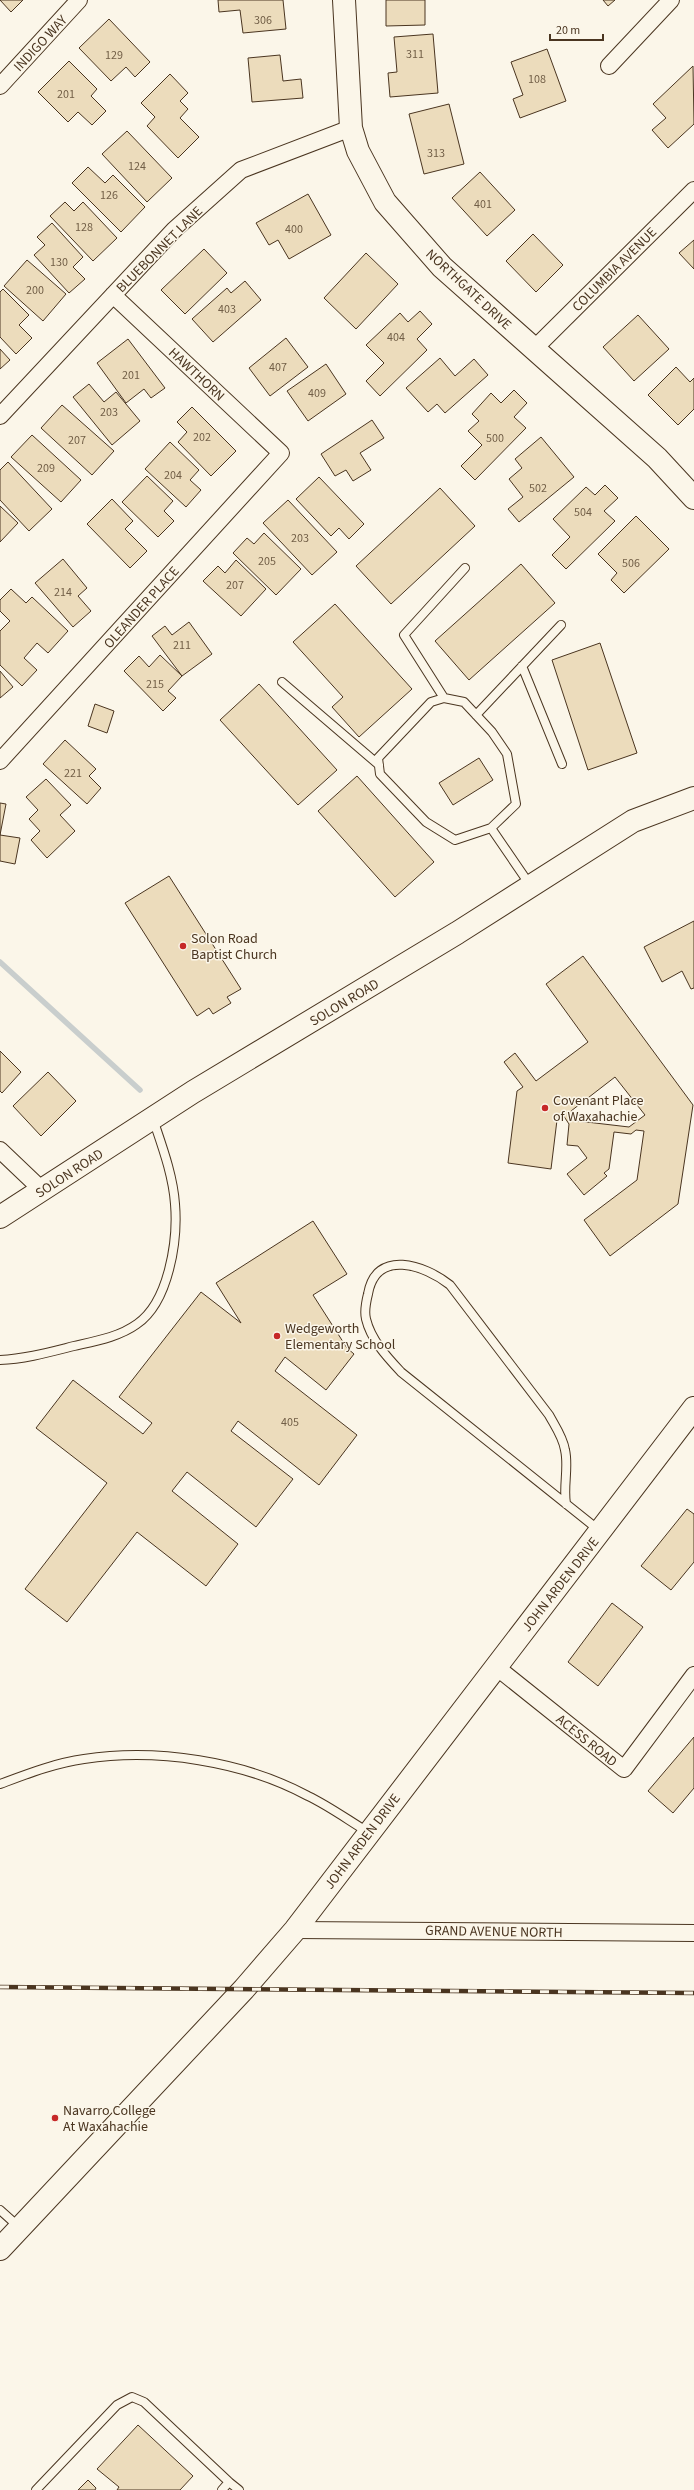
<svg xmlns="http://www.w3.org/2000/svg" width="694" height="2490" font-family="'Source Sans 3',sans-serif">
  <style>
    .lines { fill: none; stroke-linecap: round; stroke-linejoin: round }
    .stream { stroke: #c9cecd; stroke-width: 5.5 }
    .building { fill: #ecdcbc; stroke: #4a3520; fill-rule: evenodd }
    .lane-casing { stroke: #4a3520; stroke-width: 10 }
    .street-casing { stroke: #4a3520; stroke-width: 18 }
    .secondary-casing { stroke: #4a3520; stroke-width: 24 }
    .lane { stroke: #fbf6e9; stroke-width: 8 }
    .street { stroke: #fbf6e9; stroke-width: 16 }
    .secondary { stroke: #fbf6e9; stroke-width: 22 }
    .rail-casing { stroke: #4a3520; stroke-width: 4.5 }
    .rail { stroke: #fbf6e9; stroke-width: 3; stroke-dasharray: 9; stroke-linecap: butt }
    .poi-dot { fill: #c62828; stroke: #fbf6e9; stroke-width: 1.5 }
    .labels { text-anchor: middle; stroke-width: 3; stroke-linejoin: round; paint-order: stroke }
    .number-label { font-size: 12px; fill: #725f47 }
    .street-label { font-size: 14px; fill: #4a3520; stroke: #fbf6e9 }
    .poi-label { font-size: 14px; fill: #4a3520; stroke: #fbf6e9; text-anchor: start }
  </style>
  <rect width="100%" height="100%" fill="#fbf6e9"/>
  <g class="lines">
    <path class="stream" d="M0,962L140,1090"/>
  </g>
  <path class="building" d="M0,0H23L11,12Z
    M218,0H283L286,29L243,33L240,10L219,12Z
    M386,0H425V25L386,26Z
    M603,0H615L608,6Z
    M109,19L150,62L135,77L126,67L111,81L79,48Z
    M433,34L438,93L390,97L388,73L397,72L394,37Z
    M547,49L566,101L520,118L513,99L523,95L511,62Z
    M280,55L283,81L301,79L303,98L252,102L248,58Z
    M69,61L97,89L91,96L106,111L92,125L78,112L68,122L38,92Z
    M693,66L694,124L668,148L652,130L666,118L653,104Z
    M170,74L188,93L180,101L188,109L180,118L199,137L178,158L147,126L155,117L141,103Z
    M449,104L464,164L424,174L409,114Z
    M127,131L172,178L147,202L102,154Z
    M88,167L105,183L113,175L145,207L121,232L72,183Z
    M480,172L515,210L487,236L452,198Z
    M308,194L331,235L289,259L278,240L269,245L256,223Z
    M65,202L74,211L83,202L117,238L93,261L50,216Z
    M52,223L83,257L73,267L85,279L69,293L34,255L45,245L37,237Z
    M533,234L563,265L536,292L506,261Z
    M694,240V269L679,253Z
    M204,249L227,273L185,314L161,290Z
    M366,253L398,284L356,329L324,298Z
    M27,260L66,294L43,321L4,286Z
    M245,281L261,300L213,342L192,319L227,288L231,293Z
    M3,289L29,315L19,325L32,338L16,354L0,337V292Z
    M420,311L432,324L417,339L427,350L380,396L366,381L384,363L366,345L400,313L408,322Z
    M638,315L669,349L634,381L603,347Z
    M286,338L308,367L270,396L249,368Z
    M128,339L165,388L151,398L144,389L126,403L97,363Z
    M0,349L10,360L0,369Z
    M440,358L455,376L474,359L488,375L445,413L437,404L428,412L406,388Z
    M326,364L346,394L308,421L287,391Z
    M676,367L690,382L694,378V409L678,425L648,395Z
    M89,384L104,402L116,392L140,421L112,445L73,397Z
    M514,390L527,403L514,417L526,428L475,480L461,466L482,445L468,431L479,421L472,414L491,393L501,403Z
    M62,405L114,451L92,475L41,428Z
    M192,407L236,451L211,476L178,442L187,432L177,422Z
    M372,420L384,438L360,453L371,470L353,481L346,470L335,476L321,454Z
    M32,435L81,480L61,502L11,457Z
    M541,437L574,477L519,522L508,509L523,497L509,479L522,468L515,459Z
    M170,442L199,470L190,480L201,490L186,507L145,469Z
    M8,462L52,509L29,531L0,500V470Z
    M147,476L173,501L164,511L174,521L158,537L122,502Z
    M319,477L364,524L349,539L339,528L331,536L296,499Z
    M605,485L618,498L604,511L615,521L566,569L552,555L570,537L553,519L586,487L595,495Z
    M440,488L475,526L391,604L356,566Z
    M112,499L133,521L125,529L147,551L130,568L87,524Z
    M288,500L337,552L312,575L263,523Z
    M0,506L18,523L0,542Z
    M636,516L669,549L624,593L611,580L617,573L598,554Z
    M264,533L301,569L276,595L233,553L247,538L254,544Z
    M63,559L87,588L78,596L91,611L73,627L35,583Z
    M236,560L266,589L241,616L203,581L218,566L225,573Z
    M521,564L555,603L469,680L435,641Z
    M11,589L26,603L32,597L68,631L48,653L37,643L24,658L37,670L22,686L0,665V631L10,621L0,611V600Z
    M335,604L412,689L359,737L332,707L343,697L293,642Z
    M189,622L212,654L182,676L152,636L165,626L172,635Z
    M600,643L637,753L588,770L552,660Z
    M160,655L182,676L168,691L176,698L163,711L124,671L139,656L149,667Z
    M0,671L13,687L0,698Z
    M259,684L337,770L298,805L220,720Z
    M95,704L114,711L107,733L88,726Z
    M65,740L96,769L89,776L101,788L87,804L43,764Z
    M479,758L493,780L453,805L439,783Z
    M357,776L434,862L395,897L318,811Z
    M46,779L71,805L60,815L75,831L47,858L31,840L40,831L29,819L38,810L26,797Z
    M0,803L6,804L0,835L20,838L15,864L0,861Z
    M169,876L241,989L227,997L231,1003L213,1014L209,1008L197,1016L125,903Z
    M694,921V988L691,989L682,971L662,982L644,947Z
    M583,956L693,1105L678,1204L610,1256L584,1220L637,1180L644,1131L636,1130L631,1134L614,1132L609,1169L604,1173L607,1176L584,1195L567,1174L587,1158L578,1146L567,1145L569,1124L563,1115L557,1120L551,1169L508,1163L517,1091L523,1087L504,1062L515,1053L536,1081L588,1042L546,984ZM615,1077L645,1115L629,1127L578,1121L571,1111Z
    M0,1051L21,1072L2,1093L0,1091Z
    M48,1072L76,1101L41,1136L13,1106Z
    M313,1221L347,1274L313,1295L347,1348L354,1354L326,1390L285,1357L275,1371L357,1435L319,1485L238,1421L231,1431L293,1479L256,1527L187,1472L172,1491L238,1544L206,1586L137,1532L67,1622L25,1589L107,1483L36,1428L73,1380L143,1434L152,1423L119,1397L201,1292L241,1323L216,1283Z
    M687,1509L694,1514V1562L671,1590L641,1566Z
    M612,1603L643,1627L598,1686L568,1662Z
    M694,1737V1788L673,1813L648,1791Z
    M138,2425L193,2476L180,2490H117L119,2487L97,2469Z
    M88,2480L96,2488L95,2490H78Z"/>
  <g class="lines">
    <g class="lane-casing">
      <path id="lane" d="M522,666L562,764
        M282,682L379,765
        M444,698L404,635L465,568
        M476,715L561,625
        M491,828L516,804L507,754L492,732L464,702L444,698L431,702L378,758L380,774L426,822L455,840L491,828L530,885
        M0,1360C25,1359 50,1352 74,1346C96,1341 119,1337 137,1324C169,1302 178,1240 175,1204C173,1175 162,1146 153,1119
        M566,1504C563,1486 569,1467 565,1450C563,1437 555,1426 549,1415L450,1285C425,1265 376,1248 368,1294C366,1302 364,1311 366,1319C371,1340 387,1357 401,1372L600,1531
        M0,1784C27,1774 55,1763 84,1759C157,1748 243,1761 308,1796C329,1806 348,1820 368,1832
        M0,2210L19,2227
        M229,2482L239,2490
        M36,2490L117,2405L132,2397L144,2402L229,2482L222,2490"/>
    </g>
    <g class="street-casing">
      <path id="street" d="M609,66L671,0
        M0,86L79,0
        M534,349L694,190
        M0,416L174,230L241,170L351,128
        M0,761L281,453L113,295
        M0,1150L42,1190
        M495,1666L624,1769L694,1675
        M295,1930L694,1933"/>
    </g>
    <g class="secondary-casing">
      <path id="secondary" d="M344,0L351,128L358,151L385,202L442,267L657,458L694,498
        M0,1217L193,1092L457,933L633,821L694,798
        M0,2249L244,1989L295,1930L694,1408"/>
    </g>
    <use href="#lane" class="lane"/>
    <use href="#street" class="street"/>
    <use href="#secondary" class="secondary"/>
    <g class="rail-casing">
      <path id="rail" d="M0,1987L694,1993"/>
    </g>
    <use href="#rail" class="rail"/>
  </g>
  <g class="poi-dot">
    <circle cx="183" cy="946" r="4"/>
    <circle cx="545" cy="1108" r="4"/>
    <circle cx="277" cy="1336" r="4"/>
    <circle cx="55" cy="2118" r="4"/>
  </g>
  <g class="labels">
    <g class="number-label">
      <text x="263" y="24">306</text>
      <text x="415" y="58">311</text>
      <text x="114" y="59">129</text>
      <text x="537" y="83">108</text>
      <text x="66" y="98">201</text>
      <text x="436" y="157">313</text>
      <text x="137" y="170">124</text>
      <text x="109" y="199">126</text>
      <text x="483" y="208">401</text>
      <text x="84" y="231">128</text>
      <text x="294" y="233">400</text>
      <text x="59" y="266">130</text>
      <text x="35" y="294">200</text>
      <text x="227" y="313">403</text>
      <text x="396" y="341">404</text>
      <text x="278" y="371">407</text>
      <text x="131" y="379">201</text>
      <text x="317" y="397">409</text>
      <text x="109" y="416">203</text>
      <text x="202" y="441">202</text>
      <text x="495" y="442">500</text>
      <text x="77" y="444">207</text>
      <text x="46" y="472">209</text>
      <text x="173" y="479">204</text>
      <text x="538" y="492">502</text>
      <text x="583" y="516">504</text>
      <text x="300" y="542">203</text>
      <text x="267" y="565">205</text>
      <text x="631" y="567">506</text>
      <text x="235" y="589">207</text>
      <text x="63" y="596">214</text>
      <text x="182" y="649">211</text>
      <text x="155" y="688">215</text>
      <text x="73" y="777">221</text>
      <text x="290" y="1426">405</text>
    </g>
    <g class="street-label">
      <text transform="translate(40 43) rotate(-47)" y="5">INDIGO WAY</text>
      <text transform="translate(159 249) rotate(-45)" y="5">BLUEBONNET LANE</text>
      <text transform="translate(614 269) rotate(-45)" y="5">COLUMBIA AVENUE</text>
      <text transform="translate(469 289) rotate(43)" y="5">NORTHGATE DRIVE</text>
      <text transform="translate(197 374) rotate(43)" y="5">HAWTHORN</text>
      <text transform="translate(141 607) rotate(-48)" y="5">OLEANDER PLACE</text>
      <text transform="translate(344 1002) rotate(-31)" y="5">SOLON ROAD</text>
      <text transform="translate(69 1173) rotate(-33)" y="5">SOLON ROAD</text>
      <text transform="translate(560 1584) rotate(-52)" y="5">JOHN ARDEN DRIVE</text>
      <text transform="translate(587 1740) rotate(39)" y="5">ACESS ROAD</text>
      <text transform="translate(362 1841) rotate(-53)" y="5">JOHN ARDEN DRIVE</text>
      <text transform="translate(494 1931) rotate(1)" y="5">GRAND AVENUE NORTH</text>
    </g>
    <g class="poi-label">
      <text x="191" y="943">Solon Road<tspan x="191" dy="16">Baptist Church</tspan></text>
      <text x="553" y="1105">Covenant Place<tspan x="553" dy="16">of Waxahachie</tspan></text>
      <text x="285" y="1333">Wedgeworth<tspan x="285" dy="16">Elementary School</tspan></text>
      <text x="63" y="2115">Navarro College<tspan x="63" dy="16">At Waxahachie</tspan></text>
    </g>
  </g>
  <path d="M550 34v6h53v-6" fill="none" stroke="#4a3520" stroke-width="2"/>
  <text x="556" y="34" font-size="12" fill="#4a3520" stroke="#fbf6e9" stroke-width="3" paint-order="stroke">20 m</text>
</svg>
